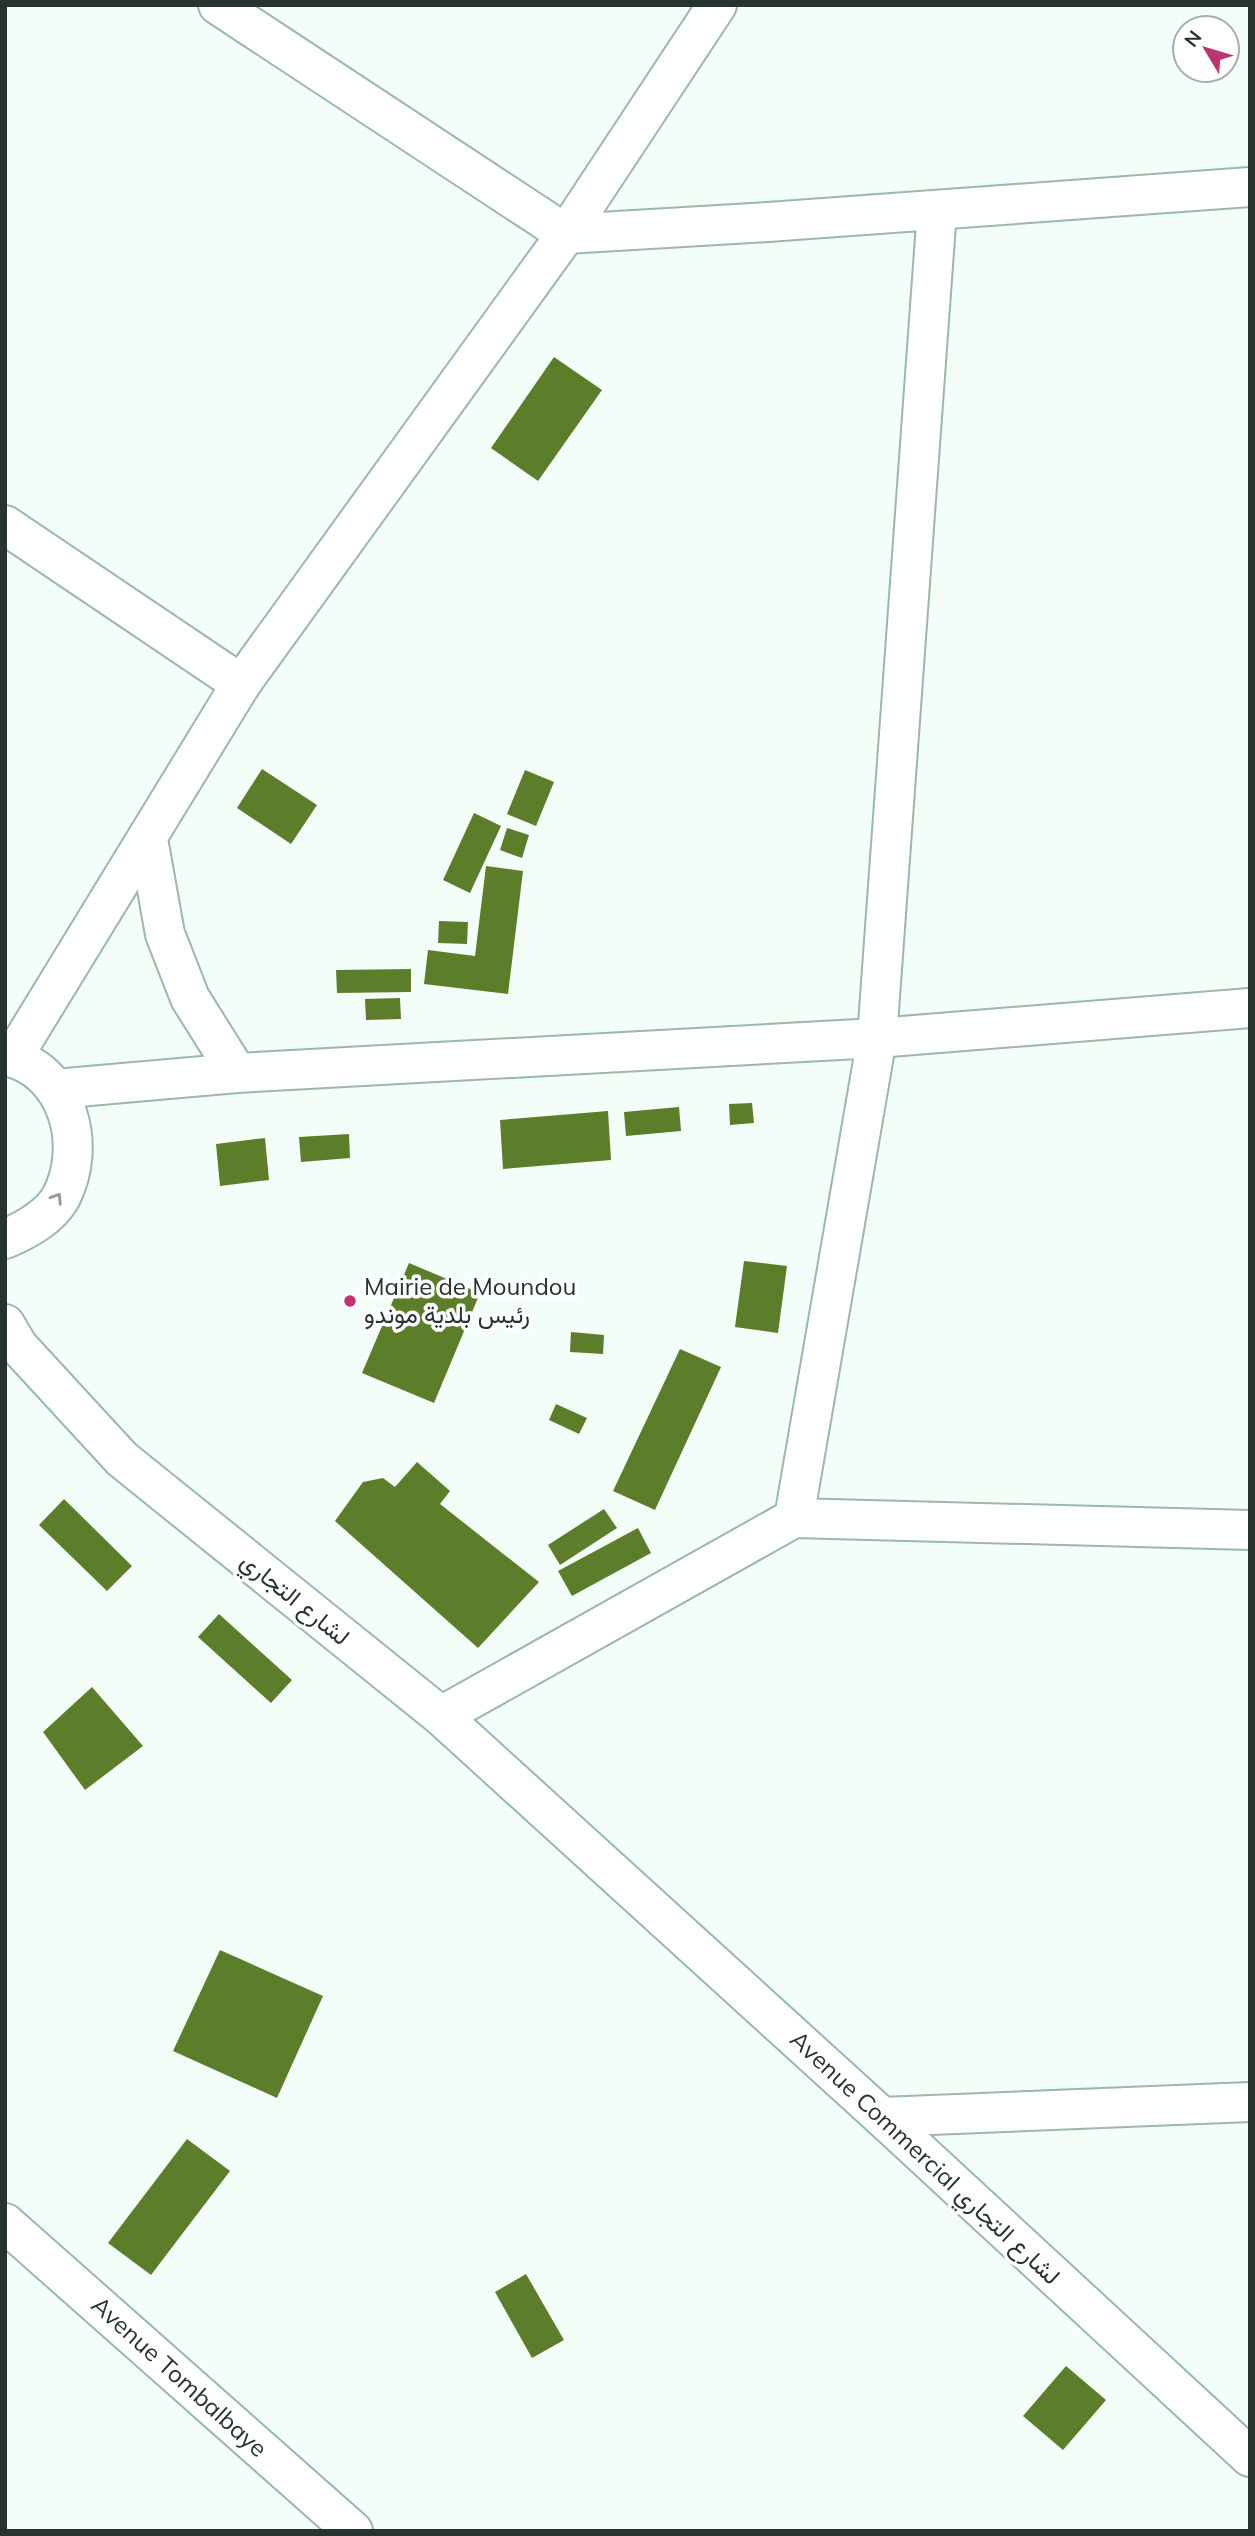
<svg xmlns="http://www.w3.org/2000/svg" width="1255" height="2536" font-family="Mulish,Vazirmatn,sans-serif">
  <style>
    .building { fill: #5c7e2a }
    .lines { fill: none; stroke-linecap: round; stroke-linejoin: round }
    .minor-casing { stroke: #9bb8a9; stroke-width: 42 }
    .tertiary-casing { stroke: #9bb8a9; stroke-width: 42 }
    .secondary-casing { stroke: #9bb8a9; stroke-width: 42 }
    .minor { stroke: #fff; stroke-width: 38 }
    .tertiary { stroke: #fff; stroke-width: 38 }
    .secondary { stroke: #fff; stroke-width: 38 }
    .oneway { stroke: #939996 }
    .poi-dot { fill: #bd3471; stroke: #fff; stroke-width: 2.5 }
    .labels { text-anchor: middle; stroke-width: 7; stroke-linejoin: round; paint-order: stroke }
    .poi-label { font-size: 24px; fill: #27332d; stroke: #fff; text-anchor: start }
    .street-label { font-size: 24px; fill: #27332d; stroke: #fff }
  </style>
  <rect width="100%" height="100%" fill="#f2fef7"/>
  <path class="building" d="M554,357L602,390L538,481L491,448Z
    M262,769L317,805L291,844L237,808Z
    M525,770L554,782L536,826L507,814Z
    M474,813L501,826L470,893L443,880Z
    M507,828L529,835L522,858L500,850Z
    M486,866L523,871L508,994L424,984L428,950L475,956Z
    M439,921L468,922L467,944L438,943Z
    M411,969V992L337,993L336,970Z
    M400,998L401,1019L366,1020L365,999Z
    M752,1103L754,1123L730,1125L729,1104Z
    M679,1107L681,1131L626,1136L624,1112Z
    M608,1111L611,1160L503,1169L500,1120Z
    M349,1134L350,1158L301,1162L299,1137Z
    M265,1138L269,1180L220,1186L216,1144Z
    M744,1261L787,1266L778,1333L735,1327Z
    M409,1263L480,1293L434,1403L362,1373Z
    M571,1332L604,1335L603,1354L570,1352Z
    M680,1349L721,1367L655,1510L613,1491Z
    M556,1404L587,1418L579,1434L549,1420Z
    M417,1462L450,1491L440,1504L539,1582L478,1648L335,1521L363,1482L383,1478L395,1487Z
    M64,1499L132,1566L107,1591L39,1525Z
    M604,1509L617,1528L560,1565L548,1545Z
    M638,1528L651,1553L572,1596L558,1571Z
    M219,1614L292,1680L271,1703L198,1637Z
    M92,1687L143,1746L85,1790L43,1732Z
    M220,1950L323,1996L277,2098L173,2051Z
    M187,2139L230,2171L151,2275L108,2243Z
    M526,2274L564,2340L532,2358L495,2292Z
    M1066,2366L1106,2400L1063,2450L1023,2416Z"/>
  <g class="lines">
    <g class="minor-casing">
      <path id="minor" d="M218,5L566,234L768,222L1250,187
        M5,525L241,684
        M55,1089L237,1073L877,1038L1250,1008
        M794,1518L877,1038L937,210
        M441,1716L794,1518L1250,1530
        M882,2117L1250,2102"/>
    </g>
    <g class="tertiary-casing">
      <path id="tertiary" d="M148,839L165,934L190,998L237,1073
        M5,1056C68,1069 88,1145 61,1197C49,1218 26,1230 5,1239
        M13,1057L241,684L566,234L717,5
        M5,1324L18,1346L122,1459L441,1716L882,2117L1250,2457"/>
    </g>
    <g class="secondary-casing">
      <path id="secondary" d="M5,2223L353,2531"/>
    </g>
    <use href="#minor" class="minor"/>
    <use href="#tertiary" class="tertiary"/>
    <use href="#secondary" class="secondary"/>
  </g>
  <defs><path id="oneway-chevron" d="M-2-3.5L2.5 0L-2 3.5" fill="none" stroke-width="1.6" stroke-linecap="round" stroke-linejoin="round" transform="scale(1.75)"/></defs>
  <use class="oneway" href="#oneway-chevron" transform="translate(57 1198) rotate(-57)"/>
  <circle class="poi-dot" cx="350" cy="1301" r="7"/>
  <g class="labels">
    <g class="poi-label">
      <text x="364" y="1295">Mairie de Moundou<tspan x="364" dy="28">رئيس بلدية موندو</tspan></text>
    </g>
    <g class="street-label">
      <text transform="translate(295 1599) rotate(39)" y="8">لشارع التجاري</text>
      <text transform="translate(925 2158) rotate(43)" y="8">Avenue Commercial لشارع التجاري</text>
      <text transform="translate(179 2377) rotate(42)" y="8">Avenue Tombalbaye</text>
    </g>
  </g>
  <rect width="1255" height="2536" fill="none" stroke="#27332d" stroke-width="14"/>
  <g transform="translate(1206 49) rotate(308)"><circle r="33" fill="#ffffff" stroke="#a9adab" stroke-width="2"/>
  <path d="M0-5L12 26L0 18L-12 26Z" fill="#bd3471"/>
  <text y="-10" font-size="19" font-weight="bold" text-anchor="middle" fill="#27332d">N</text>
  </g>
</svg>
